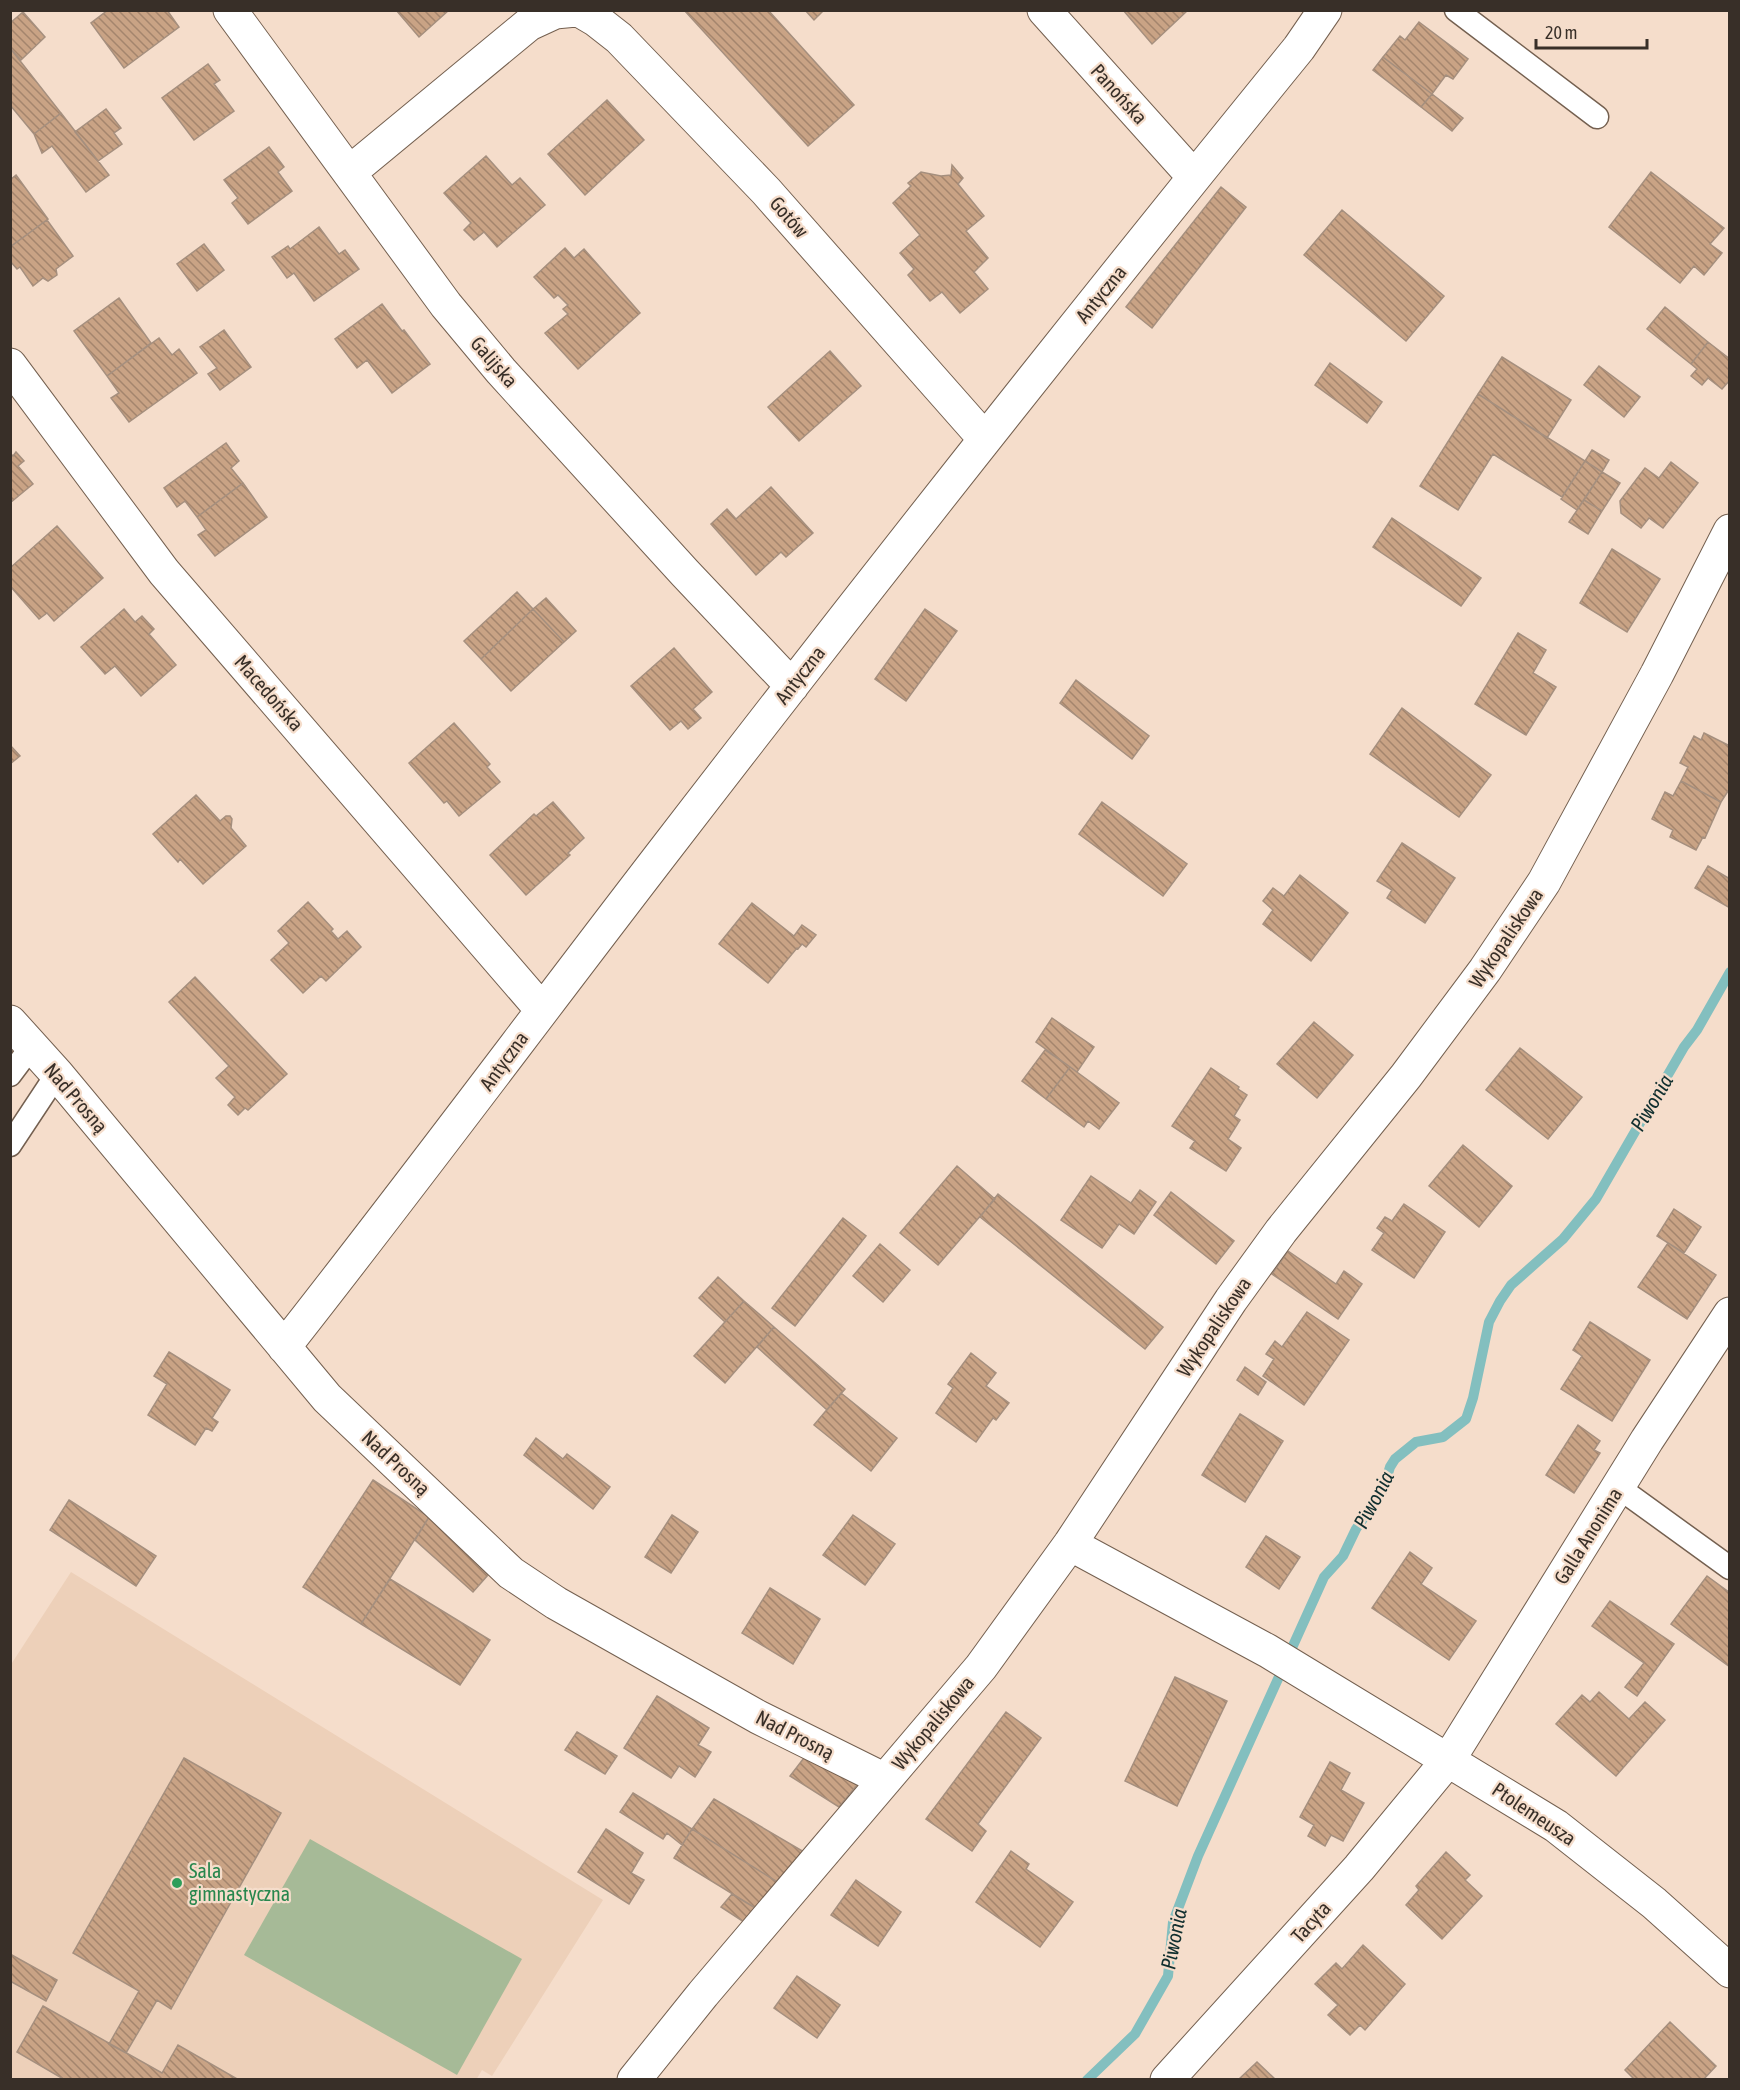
<svg xmlns="http://www.w3.org/2000/svg" width="1740" height="2090" font-family="'Asap Condensed',sans-serif">
  <style>
    .built { fill: #edd0b9 }
    .garden { fill: #a6ba97 }
    .lines { fill: none; stroke-linecap: round; stroke-linejoin: round }
    .stream { stroke: #83bfbf; stroke-width: 10 }
    .building { fill: url(#building-back-hatch); stroke: #a58f7e; stroke-width: 1.5 }
    .service-casing { stroke: #746050; stroke-width: 25 }
    .minor-casing { stroke: #746050; stroke-width: 35 }
    .service { stroke: #fff; stroke-width: 22 }
    .minor { stroke: #fff; stroke-width: 33 }
    .leisure-dot { fill: #2e9e5b; stroke: #f5ddcb; stroke-width: 2 }
    .labels { text-anchor: middle; stroke-width: 4.5; stroke-linejoin: round; paint-order: stroke }
    .street-label { font-size: 20px; fill: #382f28; stroke: #f5ddcb }
    .leisure-label { font-size: 20px; fill: #27864d; stroke: #f5ddcb; text-anchor: start }
    .water-label { font-size: 21px; font-style: italic; fill: #102f2f; stroke: #f5ddcb }
  </style>
  <defs>
    <pattern id="building-back-hatch" width="6" height="6" patternUnits="userSpaceOnUse" patternTransform="scale(1.5)"><rect width="6" height="6" fill="#c9a385"/><path d="M-1 5l2 2M0 0l6 6M5-1l2 2" fill="none" stroke="#a4856d"/></pattern>
  </defs>
  <rect width="100%" height="100%" fill="#f5ddcb"/>
  <path class="built" d="M71,1572L603,1900L492,2076L482,2070L476,2080L11,2079L10,1666Z"/>
  <path class="garden" d="M310,1839L522,1959L457,2075L244,1955Z"/>
  <g class="lines">
    <path class="stream" d="M1087,2080L1135,2034L1168,1976L1173,1922L1198,1856L1324,1577L1343,1556L1356,1529L1383,1490L1390,1467L1395,1459L1416,1442L1443,1437L1466,1419L1473,1398L1489,1322L1500,1301L1511,1285L1563,1239L1596,1199L1684,1047L1697,1030L1730,972"/>
  </g>
  <path class="building" d="M108,10H167L179,27L124,68L91,23Z
    M396,10H449L419,37Z
    M684,10H768L854,105L808,146Z
    M805,10H824L814,20Z
    M1123,10H1188L1152,44Z
    M23,12L45,37L21,60L10,48V23Z
    M1419,22L1468,59L1453,79L1446,75L1432,94L1383,57L1400,36L1405,40Z
    M10,48L61,113L34,134L10,105Z
    M1383,57L1432,94L1421,107L1373,70Z
    M208,64L220,80L214,84L234,111L194,140L162,98Z
    M1432,94L1463,118L1452,131L1421,107Z
    M607,100L644,140L585,195L548,154Z
    M106,109L121,128L114,133L122,144L98,161L75,132Z
    M61,113L109,175L86,192L52,146L42,153L34,134Z
    M269,147L284,167L278,172L292,191L248,224L232,203L238,198L224,180Z
    M486,156L512,185L520,178L545,205L497,247L484,232L474,240L464,230L471,223L444,193Z
    M952,165L963,178L958,184L984,216L966,231L988,258L974,272L988,289L960,313L942,292L930,301L908,275L914,269L900,253L920,235L893,203L911,186L908,183L921,172L941,176L951,175Z
    M1651,172L1724,228L1710,244L1722,253L1704,275L1694,266L1680,283L1609,227Z
    M16,175L48,219L10,247V180Z
    M1221,187L1246,207L1152,328L1126,307Z
    M1342,210L1444,296L1406,341L1304,255Z
    M47,220L73,256L56,269L57,275L48,281L43,278L33,286L20,267L17,269L10,261V247Z
    M319,227L339,254L345,250L359,269L314,301L294,273L287,278L272,257L288,246L290,249Z
    M204,244L224,270L197,291L177,264Z
    M565,248L574,258L584,249L640,313L578,369L545,333L568,314L563,309L568,305L558,295L554,298L534,277Z
    M119,298L151,343L107,376L74,331Z
    M382,304L402,331L404,330L430,364L392,393L367,360L357,368L335,339Z
    M1665,307L1708,342L1691,364L1647,329Z
    M224,330L251,367L220,390L208,374L217,368L200,347Z
    M159,338L172,355L179,349L197,373L129,422L111,398L119,393L107,376Z
    M1708,342L1730,359V380L1722,389L1708,378L1702,385L1691,376L1697,369L1691,364Z
    M830,351L861,386L799,441L768,407Z
    M1502,357L1571,400L1547,438L1478,394Z
    M1330,363L1382,402L1367,423L1315,385Z
    M1599,366L1640,397L1624,417L1584,385Z
    M1478,394L1585,461L1562,497L1493,454L1458,510L1420,486Z
    M226,443L239,461L231,468L243,483L197,517L185,501L177,507L164,488Z
    M1592,450L1609,460L1602,472L1585,461Z
    M16,452L24,461L18,466L33,484L10,503V453L13,456Z
    M1585,461L1602,472L1577,510L1561,499Z
    M1671,462L1698,483L1663,528L1649,518L1641,528L1621,513L1620,501L1645,468L1659,478Z
    M1602,472L1620,483L1602,511L1584,500Z
    M243,483L267,517L215,556L198,535L206,530L197,517Z
    M771,487L813,533L786,557L781,552L756,575L711,524L727,509L736,519Z
    M1584,500L1602,511L1588,534L1569,522Z
    M1392,518L1481,578L1461,606L1373,547Z
    M57,526L103,578L54,621L47,613L39,619L10,586V568Z
    M1612,549L1660,579L1627,632L1580,603Z
    M517,592L533,609L481,659L464,641Z
    M546,598L576,631L564,642L533,609Z
    M124,609L135,622L142,616L154,629L149,634L176,665L141,696L115,666L105,674L81,647Z
    M533,609L564,642L511,691L481,659Z
    M925,609L957,631L906,701L875,679Z
    M1518,633L1546,650L1533,673L1556,687L1526,735L1475,704Z
    M674,648L712,692L693,709L701,718L688,729L681,721L670,730L631,686Z
    M1076,680L1149,736L1132,759L1060,703Z
    M1402,708L1491,775L1459,817L1370,754Z
    M454,723L490,764L487,767L500,782L459,816L447,801L444,803L409,763Z
    M1704,733L1730,746V788L1721,802L1681,781L1688,767L1680,763L1694,736L1701,740Z
    M10,745L20,756L10,764Z
    M1681,781L1721,802L1705,838L1703,837L1696,850L1670,837L1673,830L1652,819L1665,792L1673,796Z
    M196,795L220,821L226,816H230L232,819L231,828L246,846L203,884L180,859L178,862L153,834Z
    M553,802L584,838L568,853L570,855L526,895L490,855L534,814L536,816Z
    M1102,802L1187,864L1163,896L1079,834Z
    M1402,843L1455,878L1425,923L1387,898L1392,890L1377,881Z
    M1708,866L1730,879V908L1695,888Z
    M1300,875L1348,913L1311,961L1263,924L1273,910L1263,901L1273,888L1284,896Z
    M308,902L333,929L331,931L338,939L347,931L361,947L326,981L321,976L303,993L271,960L289,943L278,931Z
    M752,903L794,936L802,925L816,935L806,947L802,944L798,949L797,948L768,983L719,944Z
    M195,977L287,1074L248,1110L245,1108L238,1115L228,1105L235,1097L216,1078L229,1066L169,1002Z
    M1052,1018L1094,1047L1077,1072L1036,1042Z
    M1314,1022L1353,1055L1317,1098L1277,1064Z
    M1520,1048L1582,1097L1548,1139L1486,1090Z
    M1045,1050L1070,1067L1046,1099L1022,1081Z
    M1070,1067L1119,1103L1099,1129L1088,1121L1084,1127L1046,1099Z
    M1211,1068L1239,1087L1238,1089L1247,1095L1234,1116L1240,1120L1228,1139L1241,1148L1226,1171L1190,1148L1195,1141L1172,1126Z
    M1463,1145L1512,1186L1479,1227L1429,1186Z
    M957,1166L995,1199L938,1265L900,1233Z
    M1091,1176L1131,1203L1140,1190L1156,1202L1134,1234L1119,1224L1102,1248L1061,1220Z
    M1171,1192L1234,1241L1216,1264L1154,1215Z
    M998,1194L1163,1327L1145,1349L980,1217Z
    M1404,1204L1445,1232L1414,1278L1372,1250L1384,1233L1377,1228L1385,1217L1392,1221Z
    M1674,1209L1701,1227L1684,1253L1657,1236Z
    M843,1218L866,1236L795,1326L772,1308Z
    M1668,1243L1716,1275L1687,1319L1638,1287Z
    M880,1244L910,1270L883,1302L853,1276Z
    M1288,1251L1336,1284L1344,1271L1362,1284L1338,1319L1272,1274Z
    M718,1277L744,1301L725,1322L699,1298Z
    M744,1301L774,1327L725,1383L694,1356Z
    M1307,1312L1349,1340L1304,1405L1263,1376L1274,1359L1266,1354L1275,1341L1282,1347Z
    M1590,1322L1650,1360L1612,1421L1561,1389L1582,1356L1573,1350Z
    M774,1327L845,1389L827,1410L757,1347Z
    M169,1352L230,1390L212,1418L218,1422L212,1431L206,1428L195,1445L148,1415L167,1384L154,1376Z
    M971,1353L996,1373L986,1386L1009,1403L996,1420L993,1418L976,1442L936,1413L953,1388L948,1384Z
    M1245,1367L1266,1382L1258,1395L1237,1380Z
    M841,1393L897,1438L871,1471L814,1425Z
    M1240,1414L1283,1441L1245,1502L1202,1475Z
    M1578,1425L1600,1441L1594,1450L1600,1453L1574,1493L1546,1475Z
    M536,1438L563,1459L567,1454L610,1487L593,1509L524,1455Z
    M373,1480L429,1517L361,1624L303,1587Z
    M69,1500L156,1556L136,1586L50,1530Z
    M672,1515L698,1532L671,1573L645,1557Z
    M853,1515L895,1544L865,1585L823,1555Z
    M429,1517L488,1575L473,1592L415,1540Z
    M1266,1536L1300,1557L1279,1589L1246,1567Z
    M1410,1552L1432,1568L1421,1584L1476,1621L1449,1660L1372,1608Z
    M1707,1576L1730,1593V1667L1671,1624Z
    M390,1579L490,1640L460,1685L361,1624Z
    M770,1588L820,1619L793,1664L742,1633Z
    M1610,1601L1674,1644L1637,1696L1625,1687L1644,1663L1592,1626Z
    M1175,1677L1227,1701L1177,1806L1125,1781Z
    M1599,1692L1629,1719L1645,1702L1665,1720L1616,1776L1556,1724L1582,1695L1590,1702Z
    M657,1696L709,1728L698,1745L711,1752L695,1777L679,1766L671,1778L624,1748Z
    M1006,1712L1041,1738L978,1824L986,1831L972,1851L926,1819Z
    M577,1732L617,1756L605,1774L565,1750Z
    M807,1754L857,1785L839,1807L790,1776Z
    M184,1758L281,1813L171,2009L157,2000L126,2053L109,2044L139,1991L73,1953Z
    M1330,1762L1350,1773L1341,1790L1364,1803L1343,1841L1331,1835L1325,1846L1308,1836L1314,1825L1300,1817Z
    M633,1793L692,1829L682,1845L667,1833L663,1839L620,1812Z
    M714,1799L804,1852L779,1883L692,1829Z
    M606,1829L643,1853L631,1873L644,1880L629,1904L578,1872Z
    M692,1829L779,1883L757,1909L674,1858Z
    M1011,1851L1029,1864L1026,1869L1073,1902L1040,1947L976,1902Z
    M1446,1852L1470,1875L1465,1880L1482,1896L1442,1939L1406,1905L1419,1890L1416,1886Z
    M856,1880L901,1912L878,1946L831,1915Z
    M732,1894L757,1909L744,1922L721,1907Z
    M1363,1945L1405,1984L1365,2030L1360,2025L1350,2035L1328,2015L1338,2005L1315,1984L1336,1963L1342,1969Z
    M10,1954L57,1980L46,2001L10,1981Z
    M797,1976L840,2005L817,2038L774,2008Z
    M43,2006L162,2073L178,2045L239,2080H65L17,2052Z
    M1670,2022L1716,2066L1703,2080H1635L1625,2070Z
    M1257,2062L1276,2080H1238Z"/>
  <g class="lines">
    <g class="service-casing">
      <path id="service" d="M1456,10L1597,117
        M10,1075L31,1047
        M10,1145L57,1074
        M1618,1487L1730,1568"/>
    </g>
    <g class="minor-casing">
      <path id="minor" d="M230,10L446,305L501,371L685,573L792,686
        M579,10L596,20L619,38L766,191L984,438
        M1044,10L1194,177
        M350,172L529,24L555,12L576,10
        M10,365L164,572L542,1010
        M10,1022L57,1074L327,1398L511,1573L556,1603L758,1717L885,1780
        M284,1347C414,1182 539,1013 667,847C874,578 1085,311 1299,48L1325,10
        M1070,1544L1268,1651L1556,1826L1654,1903L1730,1971
        M634,2080L703,1994L981,1667L1070,1544L1231,1300L1281,1231L1406,1076L1485,970L1544,882L1657,674L1730,531
        M1167,2080L1359,1868L1449,1759L1647,1440L1730,1314"/>
    </g>
    <use href="#service" class="service"/>
    <use href="#minor" class="minor"/>
  </g>
  <circle class="leisure-dot" cx="177" cy="1883" r="6"/>
  <g class="labels">
    <g class="street-label">
      <text transform="translate(1119 94) rotate(48)" y="7">Panońska</text>
      <text transform="translate(789 217) rotate(49)" y="7">Gotów</text>
      <text transform="translate(1101 294) rotate(-51)" y="7">Antyczna</text>
      <text transform="translate(494 362) rotate(49)" y="7">Galijska</text>
      <text transform="translate(800 675) rotate(-52)" y="7">Antyczna</text>
      <text transform="translate(269 693) rotate(49)" y="7">Macedońska</text>
      <text transform="translate(1506 938) rotate(-56)" y="7">Wykopaliskowa</text>
      <text transform="translate(504 1061) rotate(-54)" y="7">Antyczna</text>
      <text transform="translate(76 1098) rotate(49)" y="7">Nad Prosną</text>
      <text transform="translate(1214 1327) rotate(-56)" y="7">Wykopaliskowa</text>
      <text transform="translate(396 1463) rotate(43)" y="7">Nad Prosną</text>
      <text transform="translate(1588 1536) rotate(-58)" y="7">Galla Anonima</text>
      <text transform="translate(933 1723) rotate(-50)" y="7">Wykopaliskowa</text>
      <text transform="translate(795 1735) rotate(27)" y="7">Nad Prosną</text>
      <text transform="translate(1534 1814) rotate(34)" y="7">Ptolemeusza</text>
      <text transform="translate(1311 1922) rotate(-48)" y="7">Tacyta</text>
    </g>
    <g class="leisure-label">
      <text x="189" y="1878">Sala<tspan x="189" dy="23">gimnastyczna</tspan></text>
    </g>
    <g class="water-label">
      <text transform="translate(1652 1103) rotate(-59)" y="7">Piwonia</text>
      <text transform="translate(1374 1500) rotate(-62)" y="7">Piwonia</text>
      <text transform="translate(1174 1939) rotate(-79)" y="7">Piwonia</text>
    </g>
  </g>
  <rect width="1740" height="2090" fill="none" stroke="#382f28" stroke-width="24"/>
  <path d="M1536 39v9h111v-9" fill="none" stroke="#382f28" stroke-width="3"/>
  <text x="1545" y="39" font-size="18" fill="#382f28" stroke="#f5ddcb" stroke-width="4.5" paint-order="stroke">20 m</text>
</svg>
